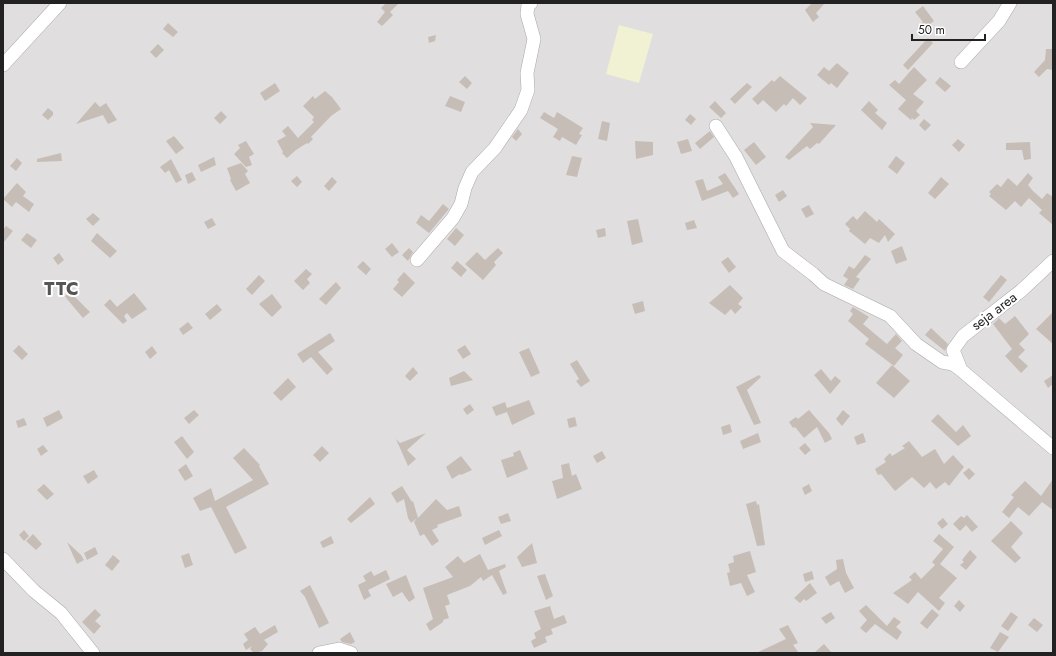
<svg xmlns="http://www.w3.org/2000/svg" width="1056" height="656" font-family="Jost,sans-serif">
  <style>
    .residential { fill: #e0dedf }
    .farmland { fill: #f1f1d3 }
    .building { fill: #c7bdb7 }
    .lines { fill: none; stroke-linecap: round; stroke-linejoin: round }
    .minor-casing { stroke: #a9a9a9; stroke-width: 14 }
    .minor { stroke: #fff; stroke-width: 13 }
    .labels { text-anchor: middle; stroke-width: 4; stroke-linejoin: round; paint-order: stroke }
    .street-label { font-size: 14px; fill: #222; stroke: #fff }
    .district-label { font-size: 18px; font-weight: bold; letter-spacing: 1px; fill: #555; stroke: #fff }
  </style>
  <rect width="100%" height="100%" fill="#f2eee8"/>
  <path class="residential" d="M3,3H1053V653H3Z"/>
  <path class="farmland" d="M619,25L653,34L639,83L606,74Z"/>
  <path class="building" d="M386,3H399L390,12L393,15L382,26L377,22L385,12L381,8Z
    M812,3H825L816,13L819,17L813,22L805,10Z
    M923,6L934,21L930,24L932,26L924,33L918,26L923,22L915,12Z
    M168,23L178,32L173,37L163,29Z
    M436,35L435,41L429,43L428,37Z
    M928,38L933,43L908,70L903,65Z
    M158,44L164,50L156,58L150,52Z
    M1046,49H1053V70L1047,69L1039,77L1034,72L1045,60Z
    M837,63L849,73L837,88L831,83L829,85L817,75L824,67L829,71Z
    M914,67L927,80L913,94L924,102L916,111L920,115L914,120L912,118L911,120L898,109L906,100L889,85L895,80L899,84Z
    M465,76L472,83L467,89L459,82Z
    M780,76L807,98L800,105L793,98L786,106L784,104L776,112L763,100L758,105L752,99L772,80L774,82Z
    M940,77L951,86L945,92L935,83Z
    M275,83L280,91L265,101L260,93Z
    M747,83L752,87L735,104L730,99Z
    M325,91L332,97L341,109L331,116L311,137L313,139L308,144L307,143L296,150L287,158L282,153L283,152L277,141L286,136L282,131L288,126L298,138L314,122L312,120L314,117L303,106L313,96L315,99Z
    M450,96L465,102L461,112L445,106Z
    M715,101L726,113L721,118L709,107Z
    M869,101L878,110L875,113L887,123L882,130L861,110Z
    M95,102L100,107L106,103L117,120L108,124L103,115L76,124Z
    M48,108L53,112V115L48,120L42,115Z
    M221,111L227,117L220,124L214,118Z
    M544,112L554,118L557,112L583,128L579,134L582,135L576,145L562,137L560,141L553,137L558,129L540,118Z
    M690,114L696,119L691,125L685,120Z
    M924,119L931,125L925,131L919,125Z
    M602,121L610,123L607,141L598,139Z
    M810,123L836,125L819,144L817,143L810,149L807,146L789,160L785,157L813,127Z
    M518,129L522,134L516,141L512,137Z
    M710,131L714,137L700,149L695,143Z
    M174,136L184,148L176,154L166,141Z
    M688,139L692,151L681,154L677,142Z
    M958,139L965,145L959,152L952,145Z
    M246,141L254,154L249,157L252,165L246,167L234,154L240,148L238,145Z
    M635,141L653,142V155L636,159Z
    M754,142L766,157L756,165L744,150Z
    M1030,142L1031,159L1024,160L1022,150H1006V143Z
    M61,153L62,161L37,162V159Z
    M572,156L582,158L577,177L566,175Z
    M896,156L905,163L897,174L888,167Z
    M214,157L216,165L201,172L198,165Z
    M17,158L22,163L16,171L10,166Z
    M171,159L182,180L176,183L169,170L165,173L160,167Z
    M241,163L248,171L245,174L250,183L236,191L230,180L231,179L227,168Z
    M192,172L196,180L188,184L185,175Z
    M725,173L739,194L733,198L728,191L702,201L695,181L703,179L707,191L723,184L718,177Z
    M1028,173L1033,178L1028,185L1033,191L1042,199L1047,193L1053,197V225L1039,213L1042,210L1029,198L1021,207L1015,201L1006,210L989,196L991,194L989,192L997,184L1001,187L1008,178L1017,186Z
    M297,176L302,182L297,187L291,181Z
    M332,177L337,182L329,191L324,186Z
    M941,177L949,184L935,199L928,193Z
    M17,183L26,192L23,196L34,204L29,212L16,202L12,207L3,199Z
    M783,190L787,196L779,202L775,195Z
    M443,204L449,209L429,233L416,223L421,215L429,221Z
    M809,205L814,214L806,218L801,209Z
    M865,211L877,222L879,219L895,234L888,242L885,235L879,243L870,238L865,244L849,231L850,229L845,224L853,216L857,220Z
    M93,213L100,219L93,226L86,219Z
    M212,218L216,225L208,229L204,222Z
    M638,219L643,242L632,245L627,221Z
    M694,220L697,228L687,230L685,223Z
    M6,226L13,231L3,243V230Z
    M456,228L464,235L455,246L447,239Z
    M605,228L606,236L598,238L596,230Z
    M27,233L37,240L31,248L21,240Z
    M97,233L117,251L110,258L91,241Z
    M392,243L399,252L392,257L385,249Z
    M902,246L907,260L896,264L891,251Z
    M409,248L413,252L408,261L402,255Z
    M498,248L503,253L494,262L496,265L483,280L465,264L477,252L485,260Z
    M59,253L64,260L58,265L53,258Z
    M865,255L871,259L856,277L860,279L853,289L844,285L848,279L843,276L849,266L854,269Z
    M728,257L736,267L729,273L721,262Z
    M363,261L371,269L366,275L357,267Z
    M457,261L467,270L461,277L451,268Z
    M306,269L312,274L307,279L310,283L303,290L294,281Z
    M404,272L415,283L402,297L393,289L399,282L397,280Z
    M259,275L265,281L252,295L246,289Z
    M1001,275L1007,280L989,302L983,297Z
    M336,282L341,288L326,305L319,299Z
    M730,285L743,298L738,304L742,307L735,314L731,309L725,315L709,303Z
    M70,292L90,312L83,318L67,299L65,296Z
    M134,293L147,309L132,319L127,313L124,316L127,321L123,324L104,305L110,299L117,307Z
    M272,294L282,307L272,317L259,304Z
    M643,301L645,311L635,314L632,304Z
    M217,304L222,310L210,320L205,314Z
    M853,307L869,317L863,324L887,344L896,334L902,341L895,348L903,355L894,366L865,344L869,339L848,321L853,314L850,311Z
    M1053,312V344L1036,329Z
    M1015,316L1029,334L1019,344L1025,350L1018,357L1028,366L1021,373L1005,356L1012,349L993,324L999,318L1005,324Z
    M188,322L193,328L183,335L179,329Z
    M931,328L948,344L945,351L925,335Z
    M330,333L335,341L318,352L333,369L327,375L311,357L303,363L297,354Z
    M19,345L28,354L22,360L13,351Z
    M465,345L471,354L463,359L457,350Z
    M152,346L157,353L150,359L145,352Z
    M529,348L540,373L531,377L519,352Z
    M577,360L590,381L581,387L576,381L579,379L570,364Z
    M892,365L910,381L894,398L876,383Z
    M413,367L418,373L410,381L405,376Z
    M821,369L831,381L835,376L841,381L830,394L814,375Z
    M464,371L473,380L451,386L449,378Z
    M759,375L761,377L747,390L761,423L754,425L736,387Z
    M1053,375V384L1048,388L1044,381Z
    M288,378L296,387L281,401L273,393Z
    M529,400L535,414L512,425L507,412L496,416L492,407L505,402L507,408Z
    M470,404L474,410L467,415L463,409Z
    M59,410L63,418L47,427L43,418Z
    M194,410L199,415L189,424L184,418Z
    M809,410L829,433L832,439L825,443L817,427L804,438L795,427L793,428L789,422L796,417L798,419Z
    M843,410L850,416L842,426L836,419Z
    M938,414L956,432L963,425L971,436L958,446L931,421Z
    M575,417L577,426L569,428L567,419Z
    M24,418L27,425L18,428L16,421Z
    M730,424L732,432L723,435L721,427Z
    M426,433L407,450L416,459L408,466L396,439L400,443Z
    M758,433L761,442L743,449L740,441Z
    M863,433L866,442L857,445L854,437Z
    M182,436L194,452L187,459L174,442Z
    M909,441L922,457L935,449L944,464L953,455L964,467L949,486L945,482L936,489L930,482L924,488L912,477L895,491L881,474L878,475L875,469L886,462L884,459L890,453L892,456L905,448L902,446Z
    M805,443L811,450L805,455L799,448Z
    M43,445L48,451L41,456L37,449Z
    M322,446L329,453L320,462L313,455Z
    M244,448L260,465L259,466L269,484L226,507L247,548L235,554L211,507L200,511L193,498L211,488L215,501L253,480L233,458Z
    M520,450L528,469L507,478L501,460L514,456L513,453Z
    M602,451L606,458L597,463L593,456Z
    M461,456L472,470L461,475L460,474L452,479L446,467Z
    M569,463L572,476L576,474L582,489L557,499L552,481L563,478L561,465Z
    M186,464L193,476L185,481L178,470Z
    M969,468L975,474L969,480L963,473Z
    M94,470L98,477L88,484L83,476Z
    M1053,479V510L1042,502L1029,516L1018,507L1009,518L1002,512L1014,497L1011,495L1025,481L1041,496Z
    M44,484L54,494L47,500L37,490Z
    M809,484L812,491L805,495L802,488Z
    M402,486L412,502L413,501L418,518L436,499L447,510L459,506L462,516L437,525L438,527L432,530L439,541L432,546L424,534L420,536L414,522L417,518L411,523L408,518L404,499L397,503L391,493Z
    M370,497L375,504L351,523L347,519Z
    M756,501L757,505L759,504L765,545L757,546L746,504Z
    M508,513L511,521L501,524L498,517Z
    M967,515L978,527L972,532L966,525L960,531L953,524L961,516L964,518Z
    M943,518L948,524L942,529L937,523Z
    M1011,521L1023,533L1011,547L1021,558L1015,563L991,541Z
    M24,530L29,536L24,541L19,535Z
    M499,530L502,536L485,545L482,538Z
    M33,534L42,544L36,550L26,541Z
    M939,534L954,547L940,564L957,578L939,598L945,603L939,611L918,592L908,604L893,593L912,580L909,577L915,572L921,579L935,565L932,562L943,549L933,541Z
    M331,536L334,543L323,548L320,542Z
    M67,542L81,555L84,560L77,564Z
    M532,543L537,563L522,567L517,557Z
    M95,547L98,554L87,560L84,553Z
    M970,550L977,557L966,570L960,565L964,562L962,560Z
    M750,551L756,572L747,575L755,592L747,596L741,583L730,586L727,573L730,572L728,564L734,562L733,556Z
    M189,553L193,565L185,568L181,556Z
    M480,554L488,570L505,564L506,567L499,571L507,593L503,595L492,575L483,581L481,577L470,586L447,595L450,604L445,606L449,618L443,620V622L430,631L426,624L433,619L423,588L453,577L445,567L458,556L464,563Z
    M113,555L120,561L112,571L105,565Z
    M843,559L846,573L854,588L845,593L839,581L830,586L825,577L837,569L836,560Z
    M386,570L390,579L368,590L371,596L364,600L358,585L366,581L363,576L371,571L374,576Z
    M812,571L814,579L805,582L803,574Z
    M545,574L553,596L546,600L537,576Z
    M406,575L415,598L409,602L402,592L393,597L386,584Z
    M810,583L817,593L806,601L804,599L800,603L794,598Z
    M310,585L329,623L319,628L305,597L300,591Z
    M959,600L965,606L960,612L954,606Z
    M866,605L887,626L894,617L901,622L896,627L902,632L897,640L875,624L866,633L860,628L867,620L859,611Z
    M550,606L554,619L564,615L567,623L551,629L553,634L545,637L547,642L534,648L531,641L536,638L534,633L541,629L534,611Z
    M95,609L101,615L95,621L101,626L94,634L82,622Z
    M932,609L939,615L927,629L920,623Z
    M831,612L835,618L826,624L821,618Z
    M1011,612L1018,617L1008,631L1001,626Z
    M1034,618L1043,625L1037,632L1028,625Z
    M275,625L278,632L264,640L268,644L262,651L254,653L250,649L252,646L246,650L243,644L248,640L244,634L255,627L260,634Z
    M788,625L798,643L793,645L799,653H756L786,639L779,629Z
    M350,632L355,642L351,644L342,642L340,639Z
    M1000,632L1009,637L998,652L990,648Z
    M824,644L832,653H814Z"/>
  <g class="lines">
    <g class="minor-casing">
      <path id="minor" d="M961,62L999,21L1010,3
        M3,65L60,3
        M716,126L736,157L783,251L813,274L824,284L890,316L916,344L942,362L953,364L961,370L1053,448
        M417,260L453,218L461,204L465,188L472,172L495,148L521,110L528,90L527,73L534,39L527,14L528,5L531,3
        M961,370L953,350L963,336L1022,290L1053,261
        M3,559L34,591L61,613L93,653
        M319,653L339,649L351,653"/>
    </g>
    <use href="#minor" class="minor"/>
  </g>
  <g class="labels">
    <g class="street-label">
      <text transform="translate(994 311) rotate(-37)" y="5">seja area</text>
    </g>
    <g class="district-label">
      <text x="62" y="295">TTC</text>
    </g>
  </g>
  <rect width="1056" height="656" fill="none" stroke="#222222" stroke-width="8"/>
  <path d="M912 34v6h73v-6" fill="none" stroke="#222222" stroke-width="2"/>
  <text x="918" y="34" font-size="12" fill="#222222" stroke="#ffffff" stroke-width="3" paint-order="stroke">50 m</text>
</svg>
